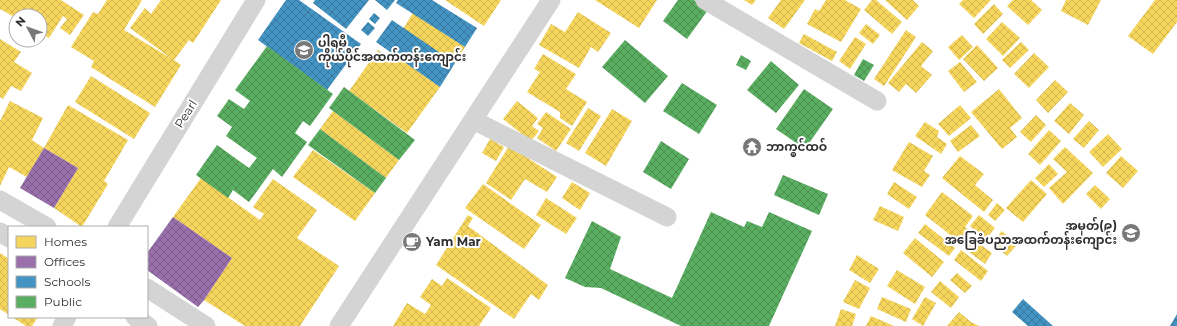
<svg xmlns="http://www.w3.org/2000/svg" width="1177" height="326" font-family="Montserrat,'Noto Sans Myanmar',sans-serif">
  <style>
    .homes { fill: url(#homes-cross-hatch) }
    .offices { fill: url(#offices-cross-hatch) }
    .schools { fill: url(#schools-cross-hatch) }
    .public { fill: url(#public-cross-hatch) }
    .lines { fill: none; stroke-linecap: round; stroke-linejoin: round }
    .street { stroke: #d4d4d4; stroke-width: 19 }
    .labels { text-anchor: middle; stroke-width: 4; stroke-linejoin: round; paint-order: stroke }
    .poi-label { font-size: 12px; font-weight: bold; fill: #2f2f2f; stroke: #fff; text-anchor: start }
    .street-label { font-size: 12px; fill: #2f2f2f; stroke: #fff }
  </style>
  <defs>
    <pattern id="homes-cross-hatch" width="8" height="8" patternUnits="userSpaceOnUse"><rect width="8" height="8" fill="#f6d55c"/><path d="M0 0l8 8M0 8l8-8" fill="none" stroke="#d3b750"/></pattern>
    <pattern id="offices-cross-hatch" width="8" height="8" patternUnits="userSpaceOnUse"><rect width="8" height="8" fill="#9970ab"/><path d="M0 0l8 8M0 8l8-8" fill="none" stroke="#7d5c8c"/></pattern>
    <pattern id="schools-cross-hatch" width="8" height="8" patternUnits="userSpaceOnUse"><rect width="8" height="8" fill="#4393c3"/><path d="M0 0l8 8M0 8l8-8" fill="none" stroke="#38789f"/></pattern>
    <pattern id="public-cross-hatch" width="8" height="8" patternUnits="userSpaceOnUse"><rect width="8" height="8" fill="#5aae61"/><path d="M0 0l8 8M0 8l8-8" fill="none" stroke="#4b8e50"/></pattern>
  </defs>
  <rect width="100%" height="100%" fill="#fff"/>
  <path class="homes" d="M0,0H61L84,15L70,35L60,28L67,19L63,16L49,38L40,33V16H16V18L0,9Z
    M107,0H142L124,30L172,59L130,28L145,8L151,14L161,0H221L193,43L189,40L174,60L181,65L155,107L91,67L94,61L71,47L93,12L98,14Z
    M445,0H501L484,26Z
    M595,0H657L639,28Z
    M744,0H756L752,5Z
    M781,0H805L784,29L768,18Z
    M826,0H845L861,9L841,42L807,24L815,9L819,11Z
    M872,0H876L902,22L892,34L864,10Z
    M885,0H913L919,6L907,20Z
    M963,0H991L974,18L959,4Z
    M1013,0H1031L1042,10L1028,25L1007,6Z
    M1066,0H1101L1088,25L1061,11Z
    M1155,0H1177V22L1153,54L1128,36Z
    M994,4L1003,14L983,34L974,24Z
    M578,12L611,33L598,52L591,47L579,68L539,45L551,24L565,32Z
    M413,13L465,47L455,63L403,29Z
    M1002,22L1020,38L1003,56L986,39Z
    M866,24L880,35L873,44L859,33Z
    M906,30L916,37L884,86L874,79Z
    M804,34L837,52L832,61L799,43Z
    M962,35L973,47L959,60L948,47Z
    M855,37L866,44L850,69L839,61Z
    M0,39L21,52L14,62L32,73L21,91L11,86L3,99L0,97Z
    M922,42L933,51L921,66L932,75L916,93L906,84L899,92L888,83Z
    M1021,42L1029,50L1010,68L1002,60Z
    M977,45L998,68L984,81L963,59Z
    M378,50L392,60L395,55L440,87L407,133L349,91Z
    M1034,53L1049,67L1029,88L1014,74Z
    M543,54L576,74L566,89L587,102L572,126L560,118V112L527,92L540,72L534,69Z
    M960,62L977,82L964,92L948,71Z
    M91,76L150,113L134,139L75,102Z
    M1055,80L1068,92L1048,113L1036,100Z
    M999,89L1022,118L1010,128L1017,137L1002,149L971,112Z
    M10,101L43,118L32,140L44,148L27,177L9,167L0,186V121Z
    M517,101L538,118L532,126L539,131L531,141L503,119Z
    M1070,103L1084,115L1069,134L1054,121Z
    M68,105L128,140L104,181L108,184L82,227L54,208L78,168L44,148Z
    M960,105L971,118L949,136L938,124Z
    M588,108L601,116L579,151L566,143Z
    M612,109L632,121L606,166L585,153Z
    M333,111L399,160L386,178L320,129Z
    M546,112L571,129L556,151L537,138L543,128L537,124Z
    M1036,115L1046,125L1031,142L1020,132Z
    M1089,121L1099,130L1084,148L1073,139Z
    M925,122L939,131L937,137L947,144L941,154L915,136Z
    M971,125L980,136L958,152L950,141Z
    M1049,130L1061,141L1040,165L1028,154Z
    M1108,134L1122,149L1103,167L1089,152Z
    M490,139L504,147L496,161L482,153Z
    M909,142L933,156L924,171L930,175L922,187L892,170Z
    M509,146L557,177L547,192L525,179L511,200L486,183Z
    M1065,147L1093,173L1063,204L1049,188L1067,172L1053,159Z
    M313,150L375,193L355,221L293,177Z
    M960,156L984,174L975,185L993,200L984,212L942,178Z
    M1121,156L1138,171L1123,188L1106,173Z
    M1049,164L1058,174L1044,187L1035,178Z
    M201,178L260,220L264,214L253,207L273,179L317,210L297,238L339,266L300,326H245L204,300L232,258L173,217Z
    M1031,180L1047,194L1023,222L1006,208Z
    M572,182L590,193L580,210L562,198Z
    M894,182L917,197L909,209L887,194Z
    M483,184L541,225L524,249L465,208Z
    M1095,185L1110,199L1101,209L1086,194Z
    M942,192L973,216L965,227L969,230L959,242L925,215Z
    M546,198L577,218L566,234L536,215Z
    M997,203L1005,210L995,221L988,215Z
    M880,206L904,217L898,231L873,220Z
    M468,215L473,218L468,226L548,285L539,300L531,294L514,319L436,265Z
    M979,215L995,228L986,239L970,226Z
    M925,224L955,248L949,256L918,233Z
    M1002,231L1017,245L1007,256L992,243Z
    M915,238L944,262L932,277L903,253Z
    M973,239L992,253L985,264L965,249Z
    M961,250L988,271L981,281L954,260Z
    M0,253L9,259V315L0,309Z
    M857,255L879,269L870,283L849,270Z
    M897,270L925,287L915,304L887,286Z
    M957,273L972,286L965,293L950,280Z
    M447,278L491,308L479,326H393L407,303L425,314L431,305L420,297L432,279L442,286Z
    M855,280L870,288L859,309L843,302Z
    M940,281L959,297L951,308L931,292Z
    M882,297L911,309L906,322L877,309Z
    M925,297L936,303L923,326L912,319Z
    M841,309L856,314L852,326H835Z
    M959,312L971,322L979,326H947Z
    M871,316L894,326H866Z
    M12,317H38L32,326H26Z"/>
  <path class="offices" d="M44,148L78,168L54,208L20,188Z
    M173,217L232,258L204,300L198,307L147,270V253Z"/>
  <path class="schools" d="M286,0H299L361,44L327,90L258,40Z
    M315,0H369L346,29L313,3Z
    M375,0H395L387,10Z
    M398,0H432L477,28L465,47L396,3Z
    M374,13L380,18L375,24L369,19Z
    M392,20L455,63L440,87L376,42Z
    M368,22L375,28L368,36L361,30Z
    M1023,299L1053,326H1028L1012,312Z
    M1177,314V326H1170Z"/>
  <path class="public" d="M678,0H694L708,10L687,39L663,21Z
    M625,40L668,76L645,103L602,67Z
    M267,46L333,94L310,126L303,121L295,133L307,142L282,177L273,169L249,202L233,190L228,198L196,175L217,145L249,168L257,158L226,136L232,127L217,116L229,99L244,109L250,101L235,90Z
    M741,55L751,61L746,70L736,65Z
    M863,59L874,65L864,81L854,75Z
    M771,61L799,85L776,113L747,90Z
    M682,83L717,105L699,134L663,111Z
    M344,87L415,140L399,160L329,108Z
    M804,89L833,109L805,149L776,129Z
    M320,129L386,178L375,193L308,145Z
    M661,141L689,159L671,189L643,172Z
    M783,175L828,194L819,215L774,195Z
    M711,212L744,227L747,221L762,227L769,212L812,231L769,326H681L601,288L585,287L565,278L592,221L621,237L610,269L672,298Z"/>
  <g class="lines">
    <path class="street" d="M705,0L877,101
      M473,120L667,217
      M0,200L47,227
      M117,227L256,0
      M0,232L9,238
      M147,288L206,326
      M135,317L148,326
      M62,326L67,317
      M339,326L551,0"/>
  </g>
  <defs>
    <g id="school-disc" transform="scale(1)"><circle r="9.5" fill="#787878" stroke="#fff"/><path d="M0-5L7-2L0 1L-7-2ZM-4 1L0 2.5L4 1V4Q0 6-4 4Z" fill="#fff"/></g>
    <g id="temple-disc" transform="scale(1)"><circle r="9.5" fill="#787878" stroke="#fff"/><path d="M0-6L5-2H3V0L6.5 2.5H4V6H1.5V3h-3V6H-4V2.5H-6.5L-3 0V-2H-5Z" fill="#fff"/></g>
    <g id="cafe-disc" transform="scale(1)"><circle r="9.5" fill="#787878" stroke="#fff"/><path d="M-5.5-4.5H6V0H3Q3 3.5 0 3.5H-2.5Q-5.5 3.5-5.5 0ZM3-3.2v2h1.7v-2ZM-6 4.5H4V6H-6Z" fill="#fff"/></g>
  </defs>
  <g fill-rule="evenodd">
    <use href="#school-disc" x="304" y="50"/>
    <use href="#temple-disc" x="752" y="147"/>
    <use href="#school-disc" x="1131" y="233"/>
    <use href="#cafe-disc" x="412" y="242"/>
  </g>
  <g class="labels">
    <g class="poi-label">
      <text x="318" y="47">ပါရမီ<tspan x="318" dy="14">ကိုယ်ပိုင်အထက်တန်းကျောင်း</tspan></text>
      <text x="766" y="151">ဘာက္ၜၚ်ထဝ်</text>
      <text x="1117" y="230" text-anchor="end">အမှတ်(၉)<tspan x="1117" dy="14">အခြေခံပညာအထက်တန်းကျောင်း</tspan></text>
      <text x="426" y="246">Yam Mar</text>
    </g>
    <g class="street-label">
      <text transform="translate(186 114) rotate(-58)" y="4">Pearl</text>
    </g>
  </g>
  <rect x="8" y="226" width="140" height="92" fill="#ffffff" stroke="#acacac"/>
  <rect x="16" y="236" width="20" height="12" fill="#f6d55c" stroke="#acacac"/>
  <text x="44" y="246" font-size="12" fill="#2f2f2f">Homes</text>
  <rect x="16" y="256" width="20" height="12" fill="#9970ab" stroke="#acacac"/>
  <text x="44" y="266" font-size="12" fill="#2f2f2f">Offices</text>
  <rect x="16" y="276" width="20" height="12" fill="#4393c3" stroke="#acacac"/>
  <text x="44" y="286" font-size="12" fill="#2f2f2f">Schools</text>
  <rect x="16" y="296" width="20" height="12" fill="#5aae61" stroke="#acacac"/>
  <text x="44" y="306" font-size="12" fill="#2f2f2f">Public</text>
  <g transform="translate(28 28) rotate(311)"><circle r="19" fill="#ffffff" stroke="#acacac"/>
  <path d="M0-3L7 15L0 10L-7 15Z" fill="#787878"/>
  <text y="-6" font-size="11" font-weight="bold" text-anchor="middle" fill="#2f2f2f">N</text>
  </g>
</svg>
